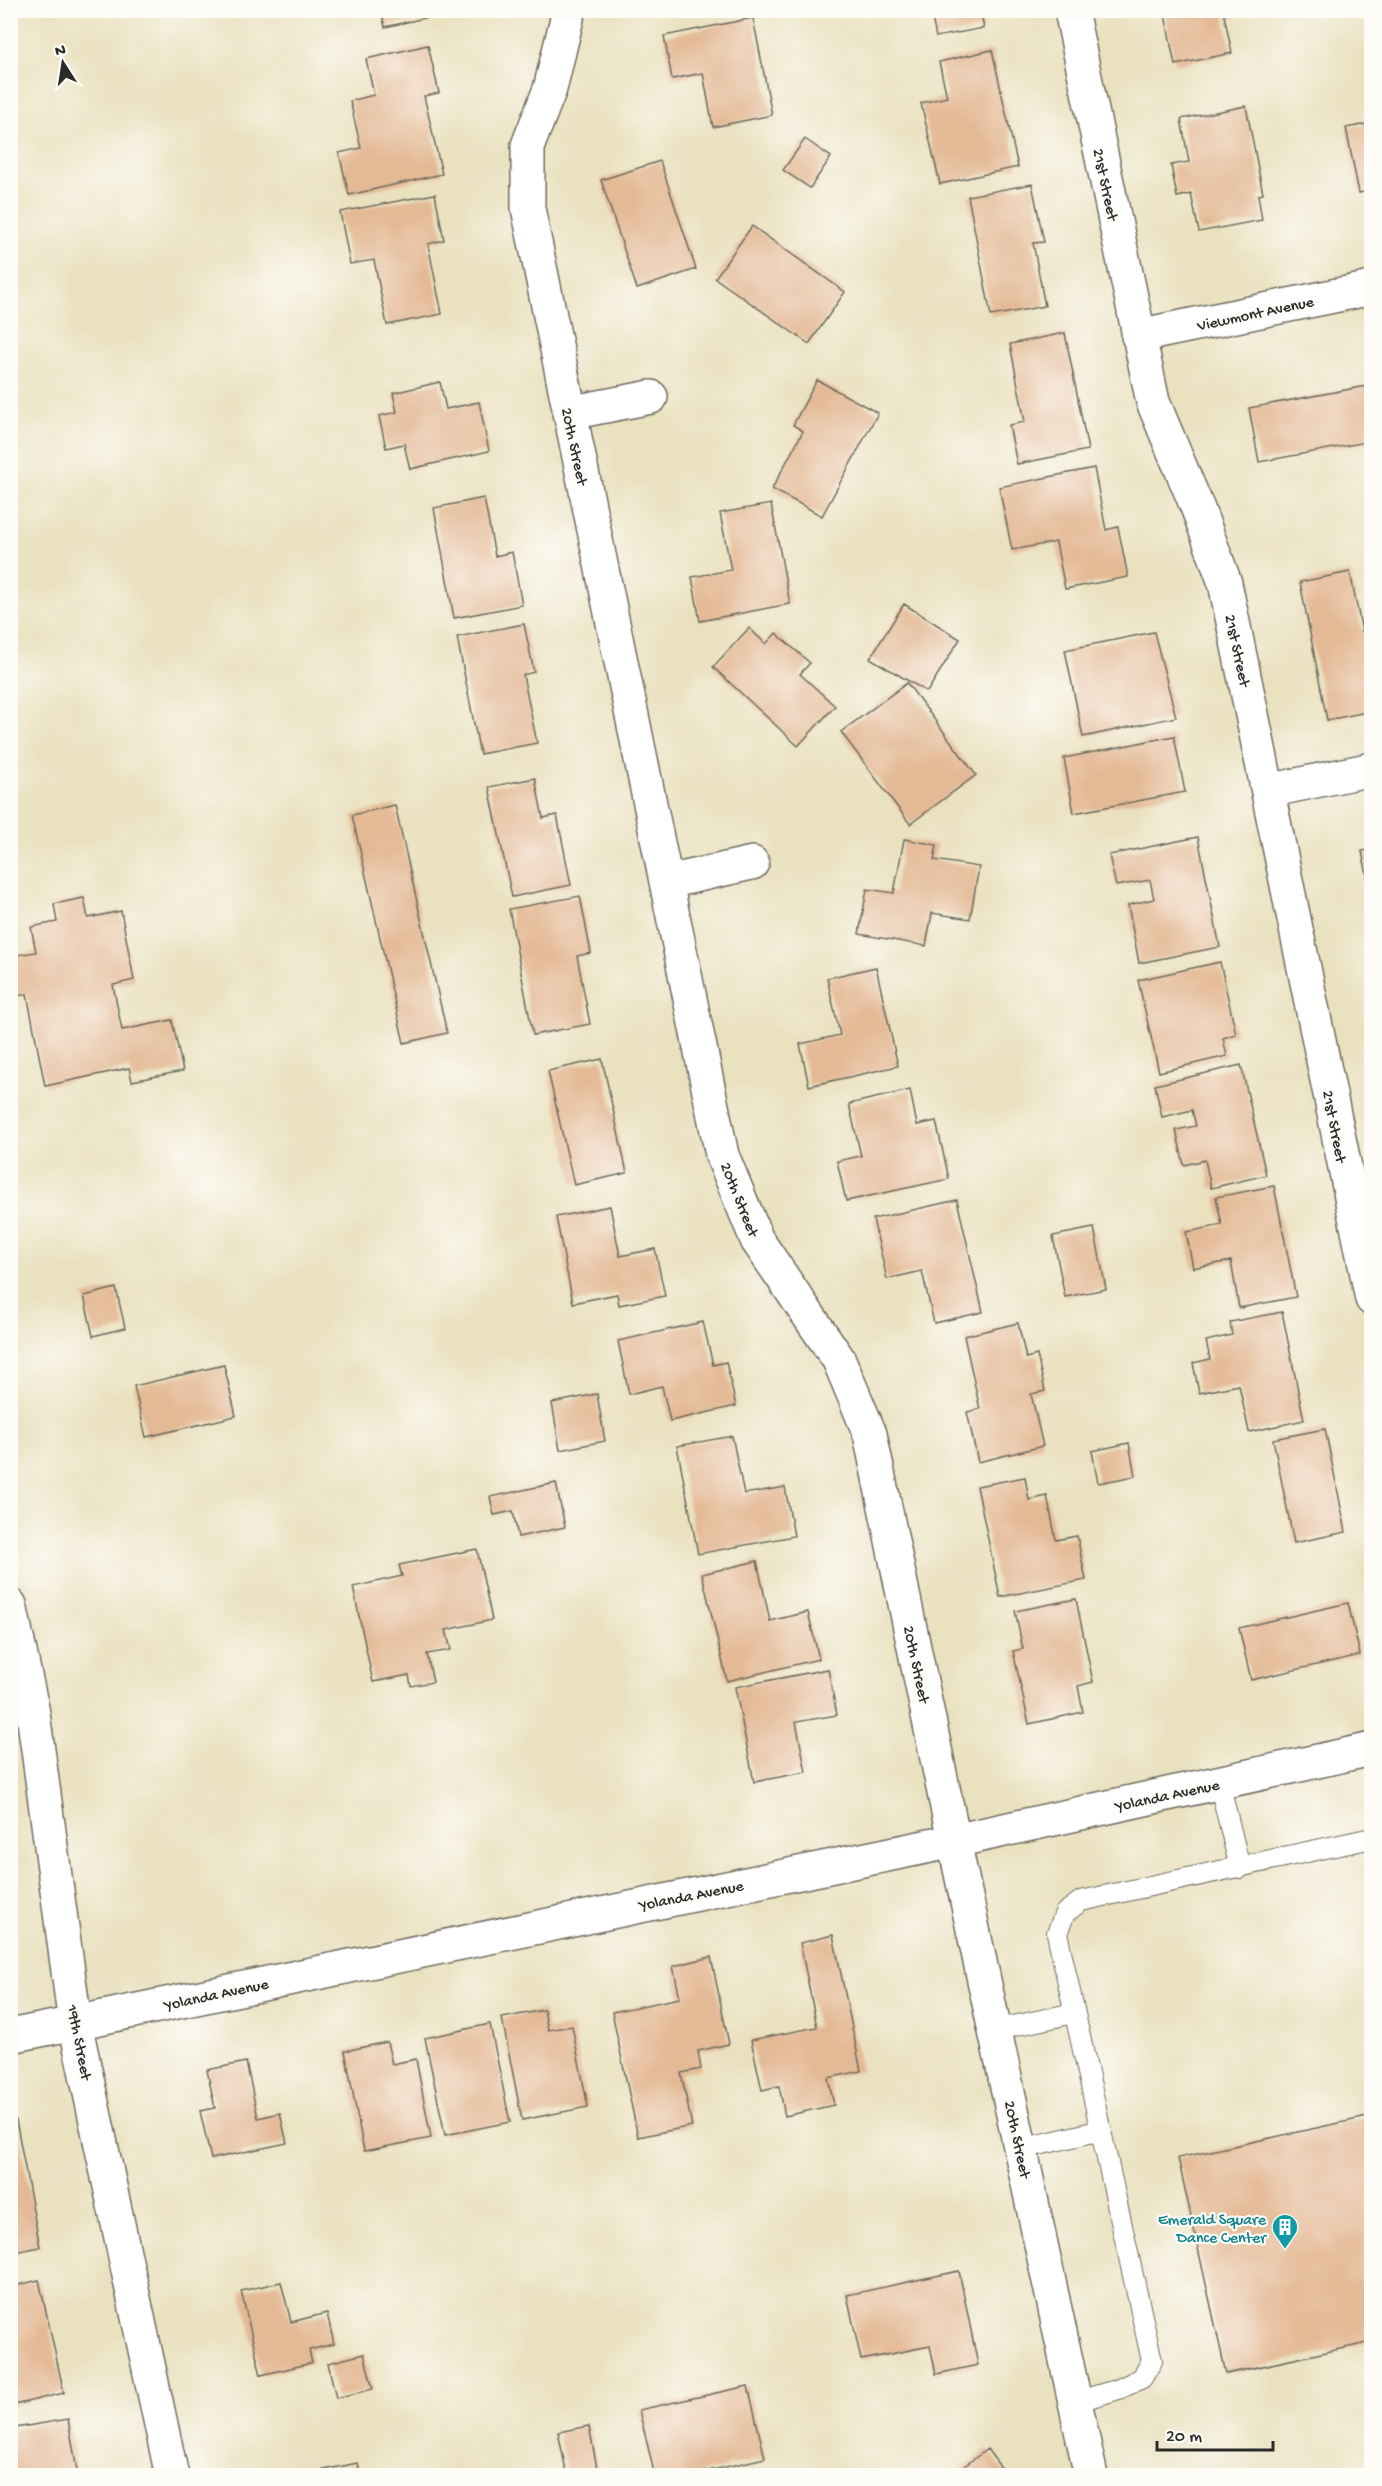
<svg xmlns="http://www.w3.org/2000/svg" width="1382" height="2486" font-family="'Gochi Hand',sans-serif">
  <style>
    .building { fill: #e4b995 }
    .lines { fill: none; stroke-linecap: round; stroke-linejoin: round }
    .lane-casing { stroke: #6e6b5f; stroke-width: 22 }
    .street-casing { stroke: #6e6b5f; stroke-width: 36 }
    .secondary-casing { stroke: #6e6b5f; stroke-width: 36 }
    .lane { stroke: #fff; stroke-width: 20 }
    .street { stroke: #fff; stroke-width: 33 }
    .secondary { stroke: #fff; stroke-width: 33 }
    .labels { text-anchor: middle; stroke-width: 4.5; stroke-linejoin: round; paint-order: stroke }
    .street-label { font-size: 16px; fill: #2b2b2b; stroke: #fdfcf7 }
    .culture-label { font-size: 16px; fill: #0d838f; stroke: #fdfcf7; text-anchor: end }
  </style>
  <rect width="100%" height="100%" fill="#fdfcf7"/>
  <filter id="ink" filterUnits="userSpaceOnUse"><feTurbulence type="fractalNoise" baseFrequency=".0167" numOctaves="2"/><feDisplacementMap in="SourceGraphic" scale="12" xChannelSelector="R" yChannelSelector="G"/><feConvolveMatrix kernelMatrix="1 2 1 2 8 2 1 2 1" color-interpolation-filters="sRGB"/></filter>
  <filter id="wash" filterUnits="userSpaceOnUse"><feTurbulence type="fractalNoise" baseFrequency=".008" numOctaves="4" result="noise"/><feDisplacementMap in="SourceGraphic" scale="24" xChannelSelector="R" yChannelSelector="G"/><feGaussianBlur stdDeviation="1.35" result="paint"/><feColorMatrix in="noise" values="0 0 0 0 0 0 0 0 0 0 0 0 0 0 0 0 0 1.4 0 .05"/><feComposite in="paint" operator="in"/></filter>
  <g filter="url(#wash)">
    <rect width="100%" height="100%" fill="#eae1bf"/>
    <g id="blocks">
      <path class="building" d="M381,10H455V11L385,27Z
        M903,10H980L984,28L936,37L931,13L904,18Z
        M1164,10H1240L1224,15L1232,53L1175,65Z
        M753,18L772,115L713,127L703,73L672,79L664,36Z
        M428,45L439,93L424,96L442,174L349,195L339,153L361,148L350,101L374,95L366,59Z
        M992,50L1018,167L940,184L921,103L947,97L939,62Z
        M1246,106L1263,194L1258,195L1262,220L1199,232L1191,194L1177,197L1171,165L1189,162L1181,119Z
        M1372,123V190L1359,193L1346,128Z
        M805,139L831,157L810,188L783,170Z
        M660,161L696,269L637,289L601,180Z
        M1032,184L1044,242L1033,243L1045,306L991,316L968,196Z
        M435,194L444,240L428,244L442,314L387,325L374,260L350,264L340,212Z
        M752,226L845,292L809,344L715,278Z
        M1065,333L1088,450L1017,464L1009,425L1025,422L1010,344Z
        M817,380L878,413L822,516L772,489L803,431L793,425Z
        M440,382L446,409L479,402L489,451L410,469L404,444L386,448L379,416L397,412L393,393Z
        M1372,385V441L1259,462L1249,408Z
        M1094,468L1106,530L1118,527L1128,577L1065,589L1056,542L1012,550L999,487Z
        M484,498L495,556L512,552L522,605L454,618L434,508Z
        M771,504L790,604L700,621L692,577L731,570L720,513Z
        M1350,572L1362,631L1372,629V711L1327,720L1300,582Z
        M904,604L960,639L927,692L870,658Z
        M524,624L534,672L523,675L537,743L480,754L457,637Z
        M749,628L766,644L776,633L810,663L800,674L835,706L798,746L713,667Z
        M1154,632L1176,717L1083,737L1065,650Z
        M907,683L976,775L910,824L841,732Z
        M1174,736L1185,792L1074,813L1064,758Z
        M535,778L543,818L557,815L571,885L512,897L489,787Z
        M395,805L447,1033L404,1043L352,815Z
        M1198,837L1220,947L1139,963L1128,905L1154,899L1150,880L1116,886L1109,855Z
        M904,839L937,845L934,860L979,867L970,919L932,913L926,946L859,934L867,889L894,893Z
        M1372,849V890H1370L1362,851Z
        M580,896L591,953L577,956L590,1024L533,1035L509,909Z
        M84,898L88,918L121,911L134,980L113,985L122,1030L172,1020L183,1071L132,1081L129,1068L45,1086L27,994L17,996L10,956L36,952L31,927L57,922L54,904Z
        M1220,962L1236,1034L1223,1038L1227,1056L1159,1072L1138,980Z
        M876,967L898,1066L809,1086L800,1044L840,1035L827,978Z
        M602,1059L627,1173L574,1185L548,1071Z
        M1241,1065L1266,1175L1211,1188L1205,1160L1184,1165L1176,1130L1196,1126L1192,1110L1162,1117L1155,1085Z
        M910,1090L917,1125L936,1121L949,1179L846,1201L837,1161L861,1156L849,1104Z
        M1274,1186L1296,1297L1239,1308L1231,1261L1193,1268L1186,1232L1222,1225L1216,1197Z
        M957,1200L983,1312L934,1323L922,1271L887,1279L873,1219Z
        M610,1206L620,1256L655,1249L665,1296L619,1305L617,1294L573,1303L556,1217Z
        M1094,1228L1106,1289L1065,1297L1053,1236Z
        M116,1288L125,1328L93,1336L84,1296Z
        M1282,1312L1304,1420L1249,1432L1239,1385L1199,1393L1193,1363L1210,1359L1206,1341L1232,1335L1230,1322Z
        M703,1322L713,1365L726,1362L736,1406L670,1421L662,1386L629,1394L618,1341Z
        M1018,1323L1026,1358L1037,1355L1045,1391L1031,1394L1043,1446L978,1462L967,1412L980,1409L964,1336Z
        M224,1365L236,1416L146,1437L134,1386Z
        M597,1394L605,1441L560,1450L552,1403Z
        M1325,1429L1346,1532L1294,1543L1273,1439Z
        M732,1436L744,1494L785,1487L794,1536L698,1554L677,1446Z
        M1129,1443L1135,1476L1098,1483L1092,1451Z
        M1025,1477L1029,1500L1047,1496L1056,1540L1077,1536L1086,1580L1000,1597L977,1486Z
        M556,1483L565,1527L518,1537L513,1511L494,1515L490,1497Z
        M477,1549L492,1620L446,1630L451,1650L427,1654L433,1682L411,1686L409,1675L373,1682L353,1587L402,1576L399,1565Z
        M757,1561L770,1621L808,1612L819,1659L727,1681L702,1574Z
        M1076,1599L1093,1682L1078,1686L1083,1712L1029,1724L1013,1651L1023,1649L1015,1611Z
        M1348,1603L1360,1655L1251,1680L1239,1628Z
        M828,1669L837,1715L796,1722L806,1772L754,1782L735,1687Z
        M833,1935L861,2071L828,2078L834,2105L785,2116L779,2086L762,2090L751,2040L817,2027L800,1943Z
        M711,1957L729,2044L698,2051L701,2069L681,2073L692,2126L638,2137L612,2012L680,1998L673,1966Z
        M544,2010L548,2030L572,2026L588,2107L522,2120L502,2018Z
        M490,2024L510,2122L445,2135L425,2038Z
        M387,2042L392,2064L416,2059L431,2138L364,2151L345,2051Z
        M246,2062L258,2118L280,2113L287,2143L211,2159L200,2111L215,2108L207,2070Z
        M1372,2116V2342L1226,2374L1178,2158Z
        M16,2120L40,2247L10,2253V2121Z
        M959,2271L978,2365L936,2374L930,2346L861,2360L847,2295Z
        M39,2280L64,2393L10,2406V2287Z
        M281,2282L291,2322L327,2313L334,2344L309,2350L312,2363L261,2375L241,2291Z
        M364,2354L373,2389L336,2398L328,2363Z
        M748,2386L765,2458L686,2476H655L639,2410Z
        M68,2419L78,2476H10V2429Z
        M589,2426L597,2468L567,2475L558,2432Z
        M987,2449L1007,2476H951Z
        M358,2463L360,2476H305L304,2474Z"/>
    </g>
  </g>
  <g filter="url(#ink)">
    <use href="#blocks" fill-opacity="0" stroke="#6e6b5f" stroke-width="1.5"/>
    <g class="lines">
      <g class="lane-casing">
        <path id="lane" d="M1219,1782L1240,1868
          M995,2030L1074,2013
          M1021,2149L1102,2130
          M1075,2402L1119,2389L1142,2378L1152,2361L1057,1933L1065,1913L1081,1901L1372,1838"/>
      </g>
      <g class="street-casing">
        <path id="street" d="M569,10L550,89L528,145V208L722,1155L757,1240L839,1360L870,1434L954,1841L1091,2476
          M1071,10L1153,402L1198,509L1225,583L1372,1299
          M1138,336L1372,288
          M569,413L651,397
          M1268,791L1372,769
          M667,882L752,863
          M10,1605L33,1713L75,2023L10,2036"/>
      </g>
      <g class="secondary-casing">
        <path id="secondary" d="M172,2476L75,2023L954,1841L1372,1749"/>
      </g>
      <use href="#lane" class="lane"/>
      <use href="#street" class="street"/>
      <use href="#secondary" class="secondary"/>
    </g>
  </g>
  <defs>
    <g id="building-pin" transform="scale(1.35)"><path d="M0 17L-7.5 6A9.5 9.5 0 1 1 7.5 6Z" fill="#0f9aa8" stroke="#fdfcf7"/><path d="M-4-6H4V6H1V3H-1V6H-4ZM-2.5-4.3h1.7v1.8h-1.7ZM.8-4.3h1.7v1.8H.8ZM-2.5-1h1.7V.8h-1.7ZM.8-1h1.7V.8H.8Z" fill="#fff"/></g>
  </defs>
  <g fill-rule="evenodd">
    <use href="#building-pin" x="1285" y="2227"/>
  </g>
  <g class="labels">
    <g class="street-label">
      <text transform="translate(1107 184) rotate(78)" y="6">21st Street</text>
      <text transform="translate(1255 312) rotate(-12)" y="6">Viewmont Avenue</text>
      <text transform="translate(576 446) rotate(78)" y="6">20th Street</text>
      <text transform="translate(1239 650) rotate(78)" y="6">21st Street</text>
      <text transform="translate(1336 1126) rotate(79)" y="6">21st Street</text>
      <text transform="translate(741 1199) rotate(68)" y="6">20th Street</text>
      <text transform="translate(918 1664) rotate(78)" y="6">20th Street</text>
      <text transform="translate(1167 1794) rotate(-12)" y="6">Yolanda Avenue</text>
      <text transform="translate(691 1894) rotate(-11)" y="6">Yolanda Avenue</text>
      <text transform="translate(216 1993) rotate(-12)" y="6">Yolanda Avenue</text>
      <text transform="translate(81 2042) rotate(79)" y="6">19th Street</text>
      <text transform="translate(1019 2139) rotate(78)" y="6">20th Street</text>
    </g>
    <g class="culture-label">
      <text x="1266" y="2224">Emerald Square<tspan x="1266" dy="18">Dance Center</tspan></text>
    </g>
  </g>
  <rect width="1382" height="2486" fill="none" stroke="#fdfcf7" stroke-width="36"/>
  <g transform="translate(63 63) rotate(348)" stroke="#fdfcf7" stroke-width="4.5" paint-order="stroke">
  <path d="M0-4.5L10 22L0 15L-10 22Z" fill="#2b2b2b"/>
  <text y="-9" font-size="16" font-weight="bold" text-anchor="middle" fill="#2b2b2b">N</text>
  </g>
  <path d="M1157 2441v9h116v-9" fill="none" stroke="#2b2b2b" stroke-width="3"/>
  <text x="1166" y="2441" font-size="18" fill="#2b2b2b" stroke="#fdfcf7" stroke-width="4.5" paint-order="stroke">20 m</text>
</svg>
